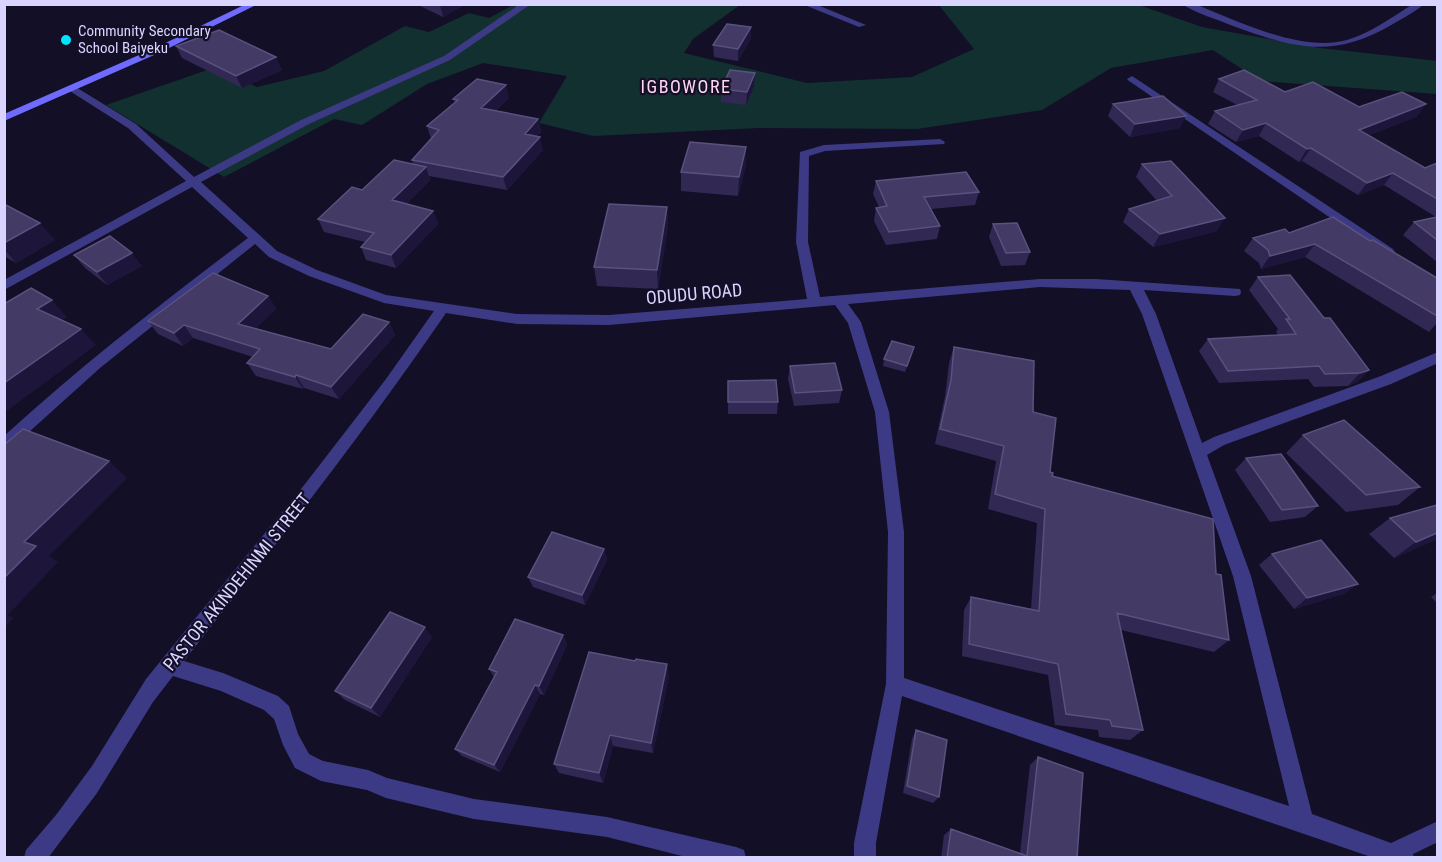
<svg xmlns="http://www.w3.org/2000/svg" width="1442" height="862" font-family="'Roboto Condensed',sans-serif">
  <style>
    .green { fill: #12302f }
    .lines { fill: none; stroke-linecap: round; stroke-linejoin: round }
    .street { fill: #3d3a85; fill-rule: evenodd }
    .secondary { fill: #6f6bff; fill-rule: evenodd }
    .wall { fill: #312854 }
    .shaded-wall { fill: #1d163a }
    .building { fill: #433a66; stroke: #5a527e; stroke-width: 1.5 }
    .poi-dot { fill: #00e5ff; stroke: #130f26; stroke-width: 2 }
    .labels { text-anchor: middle; stroke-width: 4.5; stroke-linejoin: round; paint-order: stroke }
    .far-poi-label { font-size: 15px; fill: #d9d4ff; stroke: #130f26; text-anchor: start }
    .far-quarter-label { font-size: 18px; letter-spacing: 1.5px; fill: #ffd6f0; stroke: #130f26 }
    .street-label { font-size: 18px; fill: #d9d4ff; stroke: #130f26 }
  </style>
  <rect width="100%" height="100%" fill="#130f26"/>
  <path class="green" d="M515,4L740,5L693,39L684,53L807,83L912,77L974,49L938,4L1139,5L1202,27L1320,48L1438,61L1437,94L1260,81L1213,50L1111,68L1042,110L917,129L759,128L593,136L539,123L567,76L483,63L427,84L362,125L334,119L224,177L106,105L213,68L257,87L324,71L405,26L429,32L469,13L489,18Z"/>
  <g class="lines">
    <path class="street" d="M520,4H531L450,60L309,124L201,182L277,251L317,270L386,295L517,314L609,315L807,299L796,242L800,152L824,145L940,139L945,142L944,144L825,151L809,156L808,242L820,297L1040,279H1096L1240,289L1241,292L1240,295L1235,296L1144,290L1156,314L1202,443L1214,437L1381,376L1438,352V363L1391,384L1224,445L1207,455L1251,576L1312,814L1391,843L1438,821V842L1413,854L1414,858H1374L902,696L876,843V858H854V843L886,684L888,532L875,412L848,323L835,305L609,325L517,324L446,313C364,433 274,547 184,661L223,673L278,696L289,706L298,734L309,754L323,761L368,770L387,778L474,799L607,817L736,847L744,850L746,858H690L607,837L474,819L386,798L367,790L321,781L295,768L283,745L274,719L264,710L221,691L173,676L153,702L97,793L51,854L48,858H24L26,850L56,815L92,766L146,679L305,484L386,379L434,311L384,303L309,276L269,257L255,244L100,368L9,450L4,452V436C82,365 164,301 248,238L192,187L4,290V280L186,181L128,128L65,88L74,86L136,124L194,177L301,120L444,56ZM1040,287L1130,290L1142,314L1233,576L1289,806L904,678V532L889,412L861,322L848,304Z
      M802,4H815L866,25L859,27Z
      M1182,4H1195C1237,21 1302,53 1347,40C1371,33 1392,17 1413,4H1424C1415,12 1403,18 1393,24C1333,59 1296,49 1233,26C1217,19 1197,14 1182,4Z
      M1132,76L1393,249L1395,252L1393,255H1385L1129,81L1127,79Z"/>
    <path class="secondary" d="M246,4H258L161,52L4,121V114L155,48Z"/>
  </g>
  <path class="wall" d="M416,4H466L443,17Z
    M751,39L738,61L714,57L713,45Z
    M176,46L282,70L242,88L182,58Z
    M755,73L754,86L746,105L721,102V89Z
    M1219,79L1359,107L1426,104L1416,117L1369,135L1425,168L1437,163V262L1403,235L1414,222L1436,217L1384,185L1358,195L1302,161L1299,162L1259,136L1236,142L1208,124L1215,111L1237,105L1213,92Z
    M509,98L495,111L538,119L541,132L537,136L543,150L507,190L429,176L430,180L406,204L433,211L438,224L396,268L366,260L361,247L365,242L324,232L318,219L362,190L413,164L412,160L431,139L427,126L455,103L453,99Z
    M1113,104L1180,128L1130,137L1108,116Z
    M746,147V165L738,196L681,191V172Z
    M1142,164L1217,231L1153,247L1123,222L1129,209L1157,201L1136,177Z
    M876,181L979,192L975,205L931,209L940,226L937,239L886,245L874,221L876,208L879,207L873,194Z
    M4,204L55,240L16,263L4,256Z
    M667,207L668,226L658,289L597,286L594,267Z
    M993,224L1030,252L1025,265L1001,266L989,237Z
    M1289,233L1370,241L1437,278V323L1429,332L1305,257L1261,269L1259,263L1244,251L1253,238Z
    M74,255L142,266L107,285L85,268Z
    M1258,277L1369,370L1357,382L1348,386L1314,387L1308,379L1219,383L1199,351L1208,339L1278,335L1276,332L1278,329L1249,290Z
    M268,296L276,309L256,328L331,349L389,322L395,335L339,399L304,388L303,389L256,376L247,363L253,357L193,338L183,346L158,334L148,321Z
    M954,347L1033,412L1050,472L1052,476L1216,574L1229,640L1214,652L1121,630L1143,730L1130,740L1099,737L1098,730L1055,725L1048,675L962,656L964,610L971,597L1031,609L1037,523L988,509L996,461L935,444L945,396L949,363Z
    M912,354L905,372L883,366L884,359Z
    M790,366L842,390L839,403L794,406L788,379Z
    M728,381L778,402L777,414H728Z
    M1303,435L1420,487L1398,505L1346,512L1286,453Z
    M1246,458L1318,506L1305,517L1270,522L1235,470Z
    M1390,518L1437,539L1394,558L1369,534Z
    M604,549L607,560L585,605L533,587L528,577Z
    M1272,554L1358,584L1343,594L1294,609L1259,565Z
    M1437,593V603L1431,597Z
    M563,635L567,645L544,695L540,694L500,772L462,756L455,749L494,677L489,669Z
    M432,637L380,717L345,700L335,691Z
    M669,676L653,753L613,746L603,783L559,773L554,764Z
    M916,730L939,797L933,803L903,793L912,739Z
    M1038,757L1077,858H941L944,835L951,829L1020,853L1030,765Z"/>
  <path class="shaded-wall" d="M441,4H466L443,17L440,5Z
    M751,27V39L738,61V49Z
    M276,57L282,70L242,88L236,76Z
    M755,73L754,86L746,105L747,92Z
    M506,85L509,98L484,120L481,108Z
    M1426,104L1416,117L1350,142L1359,130Z
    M1186,116L1180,128L1130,137L1135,124Z
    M538,119L541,132L528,147L525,134Z
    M1266,123L1259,136L1236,142L1243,130Z
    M540,137L543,150L507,190L503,177Z
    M746,147V165L738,196L739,177Z
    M1311,148L1302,161L1299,162L1307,149Z
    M426,167L430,180L397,213L392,200Z
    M1393,173L1384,185L1358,195L1367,183Z
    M667,207L668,226L658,289L657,270Z
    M433,211L438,224L396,268L391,255Z
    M1225,218L1217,231L1153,247L1160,234Z
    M40,223L55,240L16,263L4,249V243Z
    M1315,244L1305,257L1261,269L1270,256Z
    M132,253L142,266L107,285L97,272Z
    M268,296L276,309L247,337L238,324Z
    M52,300L67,317L53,326L37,309Z
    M389,322L395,335L339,399L331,387Z
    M184,325L193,338L183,346L174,333Z
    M81,329L96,345L4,413V383Z
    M1369,370L1357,382L1348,386L1360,373Z
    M296,375L304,388L303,389L295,377Z
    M109,461L127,478L49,556L58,562L8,615L14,618L4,628V578L24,542Z
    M1437,533V539L1394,558L1416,542Z
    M604,549L607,560L585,605L582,595Z
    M1358,584L1343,594L1294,609L1307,598Z
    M425,627L432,637L380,717L371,708Z
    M563,635L567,645L544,695L539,686Z
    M667,664L669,676L653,753L651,743Z
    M535,685L540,694L500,772L494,765Z
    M610,735L613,746L603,783L599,773Z"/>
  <path class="building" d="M727,24L751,27L738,49L713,45Z
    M219,30L276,57L236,76L176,46Z
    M730,70L755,73L747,92L721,89Z
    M1244,70L1285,92L1313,82L1359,107L1402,92L1426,104L1359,130L1425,168L1437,163V199L1393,173L1367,183L1311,148L1307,149L1266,123L1243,130L1215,111L1257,100L1219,79Z
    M477,79L506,85L481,108L538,119L525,134L540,137L503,177L412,160L439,130L427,126L458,100L453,99Z
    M1163,96L1186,116L1135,124L1113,104Z
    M690,142L746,147L739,177L681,172Z
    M394,160L426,167L392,200L433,211L391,255L361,247L374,233L318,219L352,187L362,190Z
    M1171,161L1225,218L1160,234L1129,209L1172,196L1142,164Z
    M966,172L979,192L924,197L940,226L889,232L876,208L887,206L876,181Z
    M4,204L40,223L4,243Z
    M609,204L667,207L657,270L594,267Z
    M1333,217L1370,241L1373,240L1437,278V316L1315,244L1270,256L1268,250L1253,238L1285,229L1289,233Z
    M1437,217V240L1414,222Z
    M1017,223L1030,252L1006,253L993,224Z
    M110,236L132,253L97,272L74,255Z
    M213,273L268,296L238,324L331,349L363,314L389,322L331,387L296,375L295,377L247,363L260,349L184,325L174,333L148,321Z
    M1290,275L1324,318H1330L1369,370L1360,373L1325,374L1319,366L1228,371L1208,339L1296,334L1286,319H1290L1258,277Z
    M31,288L52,300L37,309L81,329L4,383V304Z
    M892,341L914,347L907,366L884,359Z
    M954,347L1034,361L1033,412L1056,418L1050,472L1053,473L1052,476L1213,519L1216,574L1221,575L1229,640L1117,613L1143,730L1112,726L1110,720L1066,714L1058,664L969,644L971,597L1039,611L1045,509L995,494L1004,446L940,429L951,380Z
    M835,363L842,390L795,393L790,366Z
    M776,380L778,402H728V381Z
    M1344,420L1420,487L1366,495L1303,435Z
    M23,429L109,461L24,542L36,546L4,578V445Z
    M1281,454L1318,506L1282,510L1246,458Z
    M1437,505V533L1416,542L1390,518Z
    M552,532L604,549L582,595L528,577Z
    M1321,540L1358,584L1307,598L1272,554Z
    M390,612L425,627L371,708L335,691Z
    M515,619L563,635L539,686L535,685L494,765L455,749L497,672L489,669Z
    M589,652L635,661L636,659L667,664L651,743L610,735L599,773L554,764Z
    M916,730L947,740L939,797L907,786Z
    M1038,757L1083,773L1077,858H947L951,829L1027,856Z"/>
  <circle class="poi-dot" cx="66" cy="40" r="6"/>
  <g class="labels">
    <g class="far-poi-label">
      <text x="78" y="36">Community Secondary<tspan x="78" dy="17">School Baiyeku</tspan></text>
    </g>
    <g class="far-quarter-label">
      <text x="686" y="93">IGBOWORE</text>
    </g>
    <g class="street-label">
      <text transform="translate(694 294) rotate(-5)" y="6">ODUDU ROAD</text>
      <text transform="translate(237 582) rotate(-51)" y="6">PASTOR AKINDEHINMI STREET</text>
    </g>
  </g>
  <rect width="1442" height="862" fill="none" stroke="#d9d4ff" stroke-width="12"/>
</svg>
